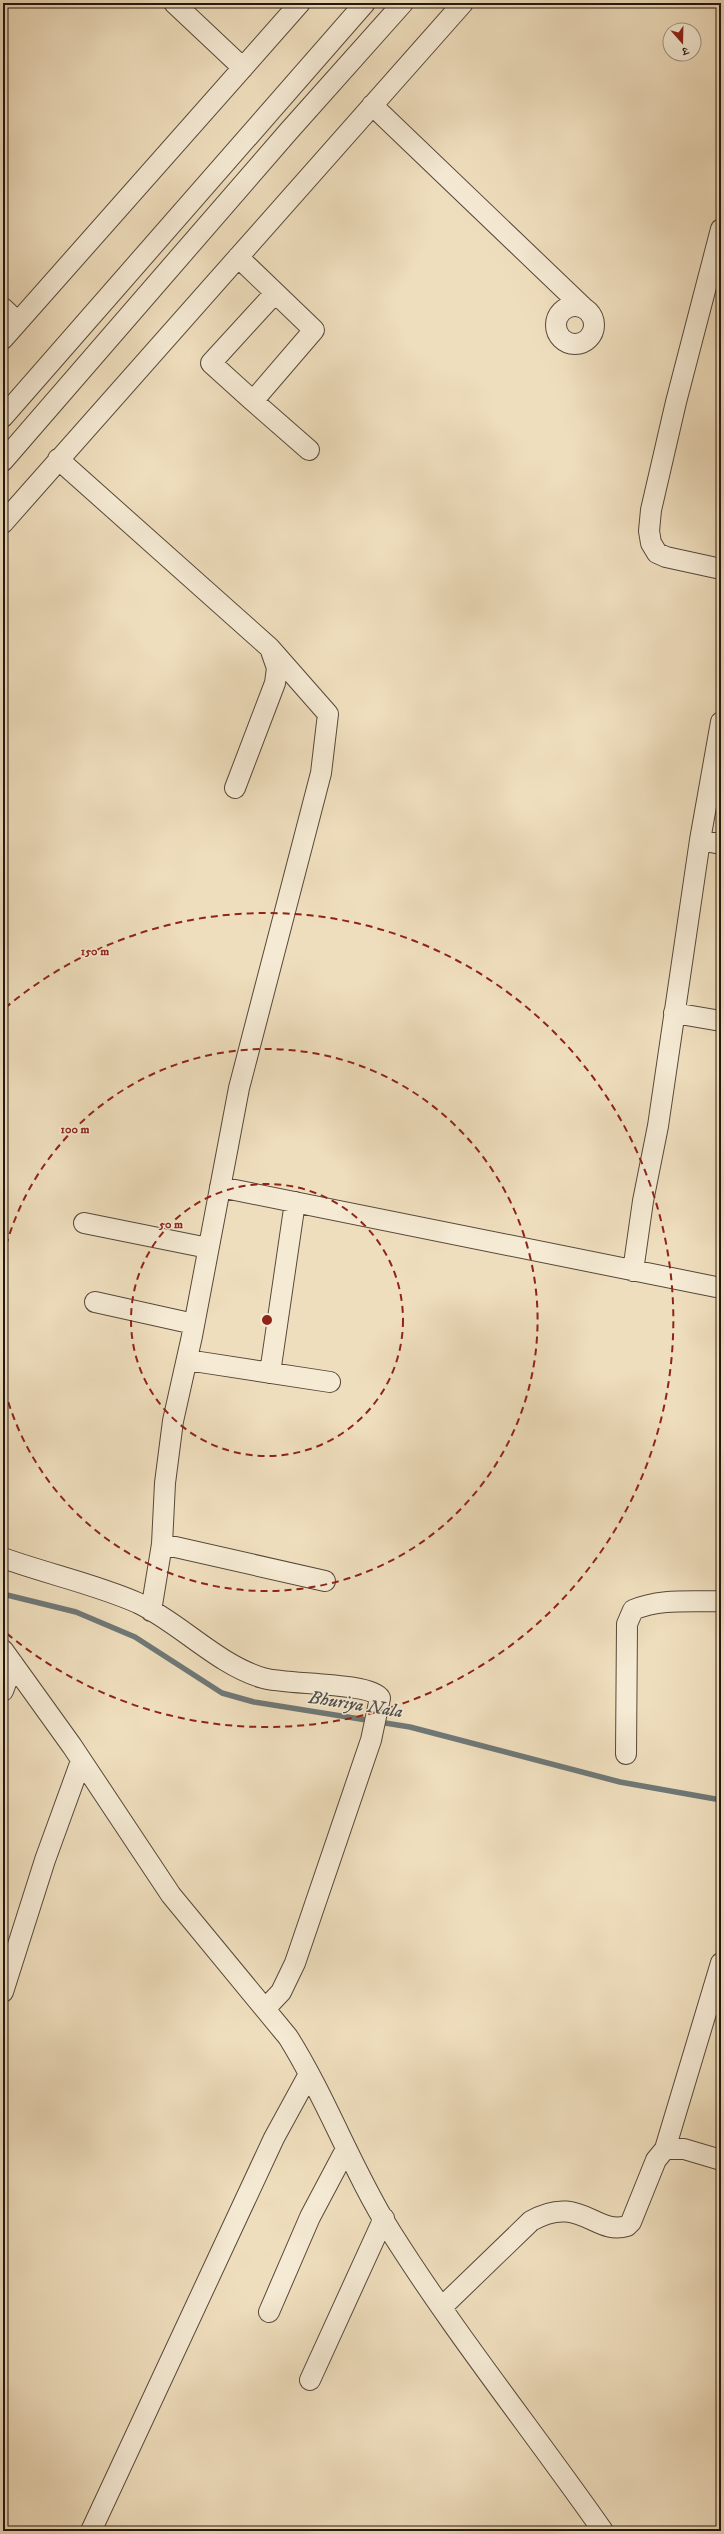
<svg xmlns="http://www.w3.org/2000/svg" width="724" height="2534" font-family="'IM FELL DW Pica','Noto Serif Devanagari',serif">
  <style>
    .lines { fill: none; stroke-linecap: round; stroke-linejoin: round }
    .stream { stroke: #6f7877; stroke-width: 5.5 }
    .minor-casing { stroke: #57483a; stroke-width: 22 }
    .minor { stroke: #f5ead4; stroke-width: 20 }
    .ring { fill: none; stroke: #8f2418; stroke-width: 2; stroke-dasharray: 7 5 }
    .labels { text-anchor: middle; stroke-width: 3; stroke-linejoin: round; paint-order: stroke }
    .water-label { font-size: 18px; font-style: italic; fill: #504f4c; stroke: #f5ead4 }
    .centre { fill: #8f2418; stroke: #f5ead4; stroke-width: 2 }
    .ring-label { font-size: 12px; text-anchor: middle; font-weight: bold; fill: #8f2418; stroke: #f5ead4; stroke-width: 3; stroke-linejoin: round; paint-order: stroke }
  </style>
  <rect width="100%" height="100%" fill="#efdebd"/>
  <filter id="stains"><feTurbulence type="fractalNoise" baseFrequency=".005" numOctaves="4"/><feColorMatrix values="0 0 0 0 .2 0 0 0 0 .09 0 0 0 0 .02 0 0 0 .5 -.17"/></filter>
  <radialGradient id="worn" r=".72"><stop offset=".6" stop-color="#630" stop-opacity="0"/><stop offset="1" stop-color="#630" stop-opacity=".3"/></radialGradient>
  <g class="lines">
    <path class="stream" d="M3,1594L76,1612L135,1637L222,1693L254,1702L410,1727L620,1782L721,1800"/>
    <g class="minor-casing">
      <path id="minor" d="M174,3L243,68
        M372,105L585,309
        M721,229L676,402L651,510L649,531L651,543L657,553L666,557L721,569
        M238,257L314,330L253,401L211,363L275,293
        M556 325a19 19 0 1 1 38 0a19 19 0 1 1-38 0Z
        M3,308L18,322
        M3,339L300,3
        M253,401L309,450
        M3,417L365,3
        M58,459L270,648L277,668L275,683L235,788
        M3,461L288,132L403,3
        M3,523L463,3
        M700,840L721,844
        M674,1013L721,1021
        M220,1187L721,1288
        M84,1223L208,1248
        M633,1271L643,1201L658,1126L700,840L721,722
        M95,1302L194,1324
        M187,1360L330,1382
        M270,1373L295,1202
        M162,1544L325,1581
        M3,1558C47,1574 95,1584 138,1603C180,1623 218,1665 263,1678C286,1685 370,1682 380,1698L371,1740L295,1963L281,1992L265,2009
        M151,1611L162,1544L165,1483L173,1421L192,1336L239,1088L321,773L328,714L270,648
        M3,1650L72,1746L171,1895L288,2037C327,2099 352,2170 391,2232C456,2335 533,2431 603,2531
        M3,1691L13,1664
        M626,1754L627,1624L633,1610C661,1598 691,1602 721,1601
        M3,1992L45,1860L81,1761
        M665,2149L721,1963
        M442,2307L531,2221C580,2193 595,2236 627,2226L631,2222L656,2160L665,2149H684L721,2160
        M269,2312L310,2217L346,2149
        M310,2380L384,2218
        M91,2531L274,2138L309,2074"/>
    </g>
    <use href="#minor" class="minor"/>
  </g>
  <g class="ring">
    <circle cx="267" cy="1320" r="136"/>
    <path d="M3 1257A271 271 0 1 1 3 1383"/>
    <path d="M5 1008A407 407 0 1 1 5 1632"/>
  </g>
  <g class="labels">
    <g class="water-label">
      <text transform="translate(356 1704) rotate(9)" y="6">Bhuriya Nala</text>
    </g>
  </g>
  <circle cx="267" cy="1320" r="6" class="centre"/>
  <g class="ring-label">
    <text x="95" y="955">150 m</text>
    <text x="75" y="1133">100 m</text>
    <text x="171" y="1228">50 m</text>
  </g>
  <rect width="724" height="2534" fill="none" stroke="#efdebd" stroke-width="16"/>
  <rect x="4" y="4" width="716" height="2526" fill="none" stroke="#24160f" stroke-width="2"/>
  <rect x="8" y="8" width="708" height="2518" fill="none" stroke="#24160f"/>
  <g transform="translate(682 42) rotate(160)"><circle r="19" fill="#f5ead4" stroke="#a19585"/>
  <path d="M0-3L7 15L0 10L-7 15Z" fill="#8f2418"/>
  <text y="-6" font-size="11" font-weight="bold" text-anchor="middle" fill="#24160f">उ</text>
  </g>
  <rect width="100%" height="100%" filter="url(#stains)"/>
  <rect width="100%" height="100%" fill="url(#worn)"/>
</svg>
